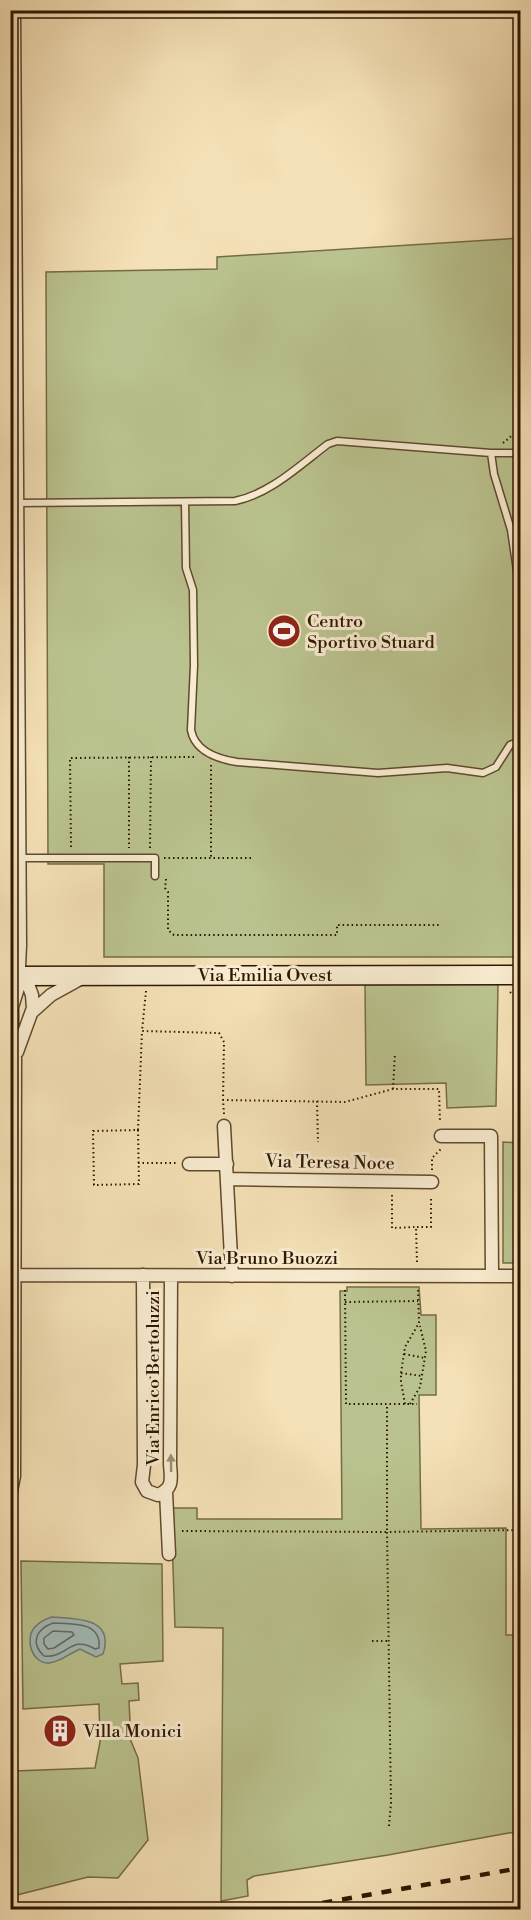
<svg xmlns="http://www.w3.org/2000/svg" width="531" height="1920" font-family="'Libre Bodoni',serif">
  <style>
    .green { fill: #bac38f; stroke: #746c48; stroke-width: 1.5 }
    .water { fill: #a2bbba; stroke: #747970; stroke-width: 1.5 }
    .lines { fill: none; stroke-linecap: round; stroke-linejoin: round }
    .shore { stroke: #68685e; stroke-width: 1.5 }
    .lane-casing { stroke: #60492e; stroke-width: 9 }
    .street-casing { stroke: #60492e; stroke-width: 15 }
    .secondary-casing { stroke: #2f1601; stroke-width: 21 }
    .path { stroke: #2f1601; stroke-width: 2; stroke-dasharray: 1.5 3; stroke-linecap: butt }
    .lane { stroke: #f8ecd0; stroke-width: 6 }
    .street { stroke: #f8ecd0; stroke-width: 12 }
    .secondary { stroke: #f8ecd0; stroke-width: 18 }
    .rail { stroke: #2f1601; stroke-width: 4.5; stroke-dasharray: 10 10; stroke-linecap: butt }
    .oneway { fill: #9e8c73 }
    .labels { text-anchor: middle; stroke-width: 6; stroke-linejoin: round; paint-order: stroke }
    .poi-label { font-size: 18px; fill: #2f1601; stroke: #f8ecd0; text-anchor: start }
    .street-label { font-size: 18px; fill: #2f1601; stroke: #f8ecd0 }
  </style>
  <rect width="100%" height="100%" fill="#f5e1b7"/>
  <filter id="stains"><feTurbulence type="fractalNoise" baseFrequency=".00333" numOctaves="4"/><feColorMatrix values="0 0 0 0 .2 0 0 0 0 .09 0 0 0 0 .02 0 0 0 .5 -.17"/></filter>
  <radialGradient id="worn" r=".72"><stop offset=".6" stop-color="#630" stop-opacity="0"/><stop offset="1" stop-color="#630" stop-opacity=".3"/></radialGradient>
  <path class="green" d="M520,238V747H516L520,799V957H104V864H48L46,272L217,269V257Z
    M11,373H12L14,948L13,957H11Z
    M498,983L496,1106L447,1108L446,1083L366,1085L365,984Z
    M503,1142L520,1143V1263H503Z
    M347,1287H419L421,1315H436V1395H419L421,1529L506,1528V1635H520V1831L388,1855L254,1876L247,1880L248,1896L221,1901L223,1628L175,1627L171,1508H197V1519H342L340,1291H347Z
    M21,1561L162,1564L163,1661L120,1664L122,1684L138,1683L139,1700L129,1701L131,1741L138,1758L148,1840L118,1878L88,1877L13,1896L14,1771L95,1768L100,1742L99,1704L23,1709Z"/>
  <path class="water" d="M52,1617C76,1619 115,1617 103,1654L96,1657L80,1649C70,1653 61,1662 49,1663C32,1664 24,1639 35,1627C40,1621 45,1619 52,1617Z"/>
  <g class="lines">
    <path class="shore" d="M53,1623C71,1624 102,1621 99,1648L95,1649C71,1634 66,1659 44,1656C30,1643 36,1629 53,1623Z
      M53,1631L72,1632L74,1635L54,1648L48,1649L44,1644V1638Z"/>
    <g class="lane-casing">
      <path id="lane" d="M491,453L494,474L511,530L520,591
        M185,502L186,568L193,590L194,665L191,730C195,752 218,759 237,762L378,773L447,768L483,773L496,767L510,745L520,741
        M18,503L235,501C270,494 300,465 328,444L337,441L491,453H520
        M20,858H155V876"/>
    </g>
    <g class="street-casing">
      <path id="street" d="M32,1012L51,995L80,979
        M17,1052L33,1008L32,995L25,976
        M224,1126L232,1276
        M441,1136H491L492,1276
        M189,1164H227
        M227,1179L432,1182
        M14,1275L520,1276
        M143,1275L144,1465L142,1482L147,1491L158,1495C174,1488 171,1479 170,1464L171,1276
        M166,1492L169,1554
        M10,1496L14,1476L15,1059L12,1037V1007L18,988L20,945L14,10"/>
    </g>
    <g class="secondary-casing">
      <path id="secondary" d="M10,976L520,975"/>
    </g>
    <path class="path" d="M503,443L520,429
      M129,757V848
      M211,765V858
      M71,847L70,758L194,757
      M150,848L151,757
      M164,858H252
      M166,879L165,888L168,892V930L174,935H337V925H439
      M146,991L142,1031L219,1033L224,1042L223,1100
      M510,992L516,997L520,1007
      M393,1089L395,1053
      M317,1101L318,1142
      M520,1113L519,1167H520
      M224,1114L223,1100L345,1102L393,1089H439L440,1122
      M138,1130L139,1184L94,1185L93,1131Z
      M138,1130L142,1031
      M138,1163H178
      M432,1170V1158L441,1149
      M392,1195V1228L416,1227
      M417,1262L416,1227H431V1196
      M345,1290L346,1404H417
      M345,1302L418,1301
      M404,1354L425,1358
      M401,1373L422,1376
      M405,1404L401,1382V1373L405,1347L419,1323L418,1289
      M410,1404L420,1387L426,1351L420,1326
      M182,1531L387,1532V1404
      M372,1641H389
      M389,1826L391,1803L387,1532L520,1530"/>
    <use href="#lane" class="lane"/>
    <use href="#street" class="street"/>
    <use href="#secondary" class="secondary"/>
    <path class="rail" d="M283,1910L520,1868"/>
  </g>
  <defs><path id="oneway-solid" d="M-6-.8H1V-3.2L6.5 0L1 3.2V.8H-6Z" transform="scale(1.5)"/></defs>
  <use class="oneway" href="#oneway-solid" transform="translate(171 1463) rotate(-91)"/>
  <defs>
    <g id="stadium-disc" transform="scale(1.725)"><circle r="9.5" fill="#8f2418" stroke="#f8ecd0"/><path d="M0-5a6.5 5 0 1 0 0 10a6.5 5 0 1 0 0-10ZM-3.5-1.8h7v3.6h-7Z" fill="#fff"/></g>
    <g id="building-disc" transform="scale(1.725)"><circle r="9.5" fill="#8f2418" stroke="#f8ecd0"/><path d="M-4-6H4V6H1V3H-1V6H-4ZM-2.5-4.3h1.7v1.8h-1.7ZM.8-4.3h1.7v1.8H.8ZM-2.5-1h1.7V.8h-1.7ZM.8-1h1.7V.8H.8Z" fill="#fff"/></g>
  </defs>
  <g fill-rule="evenodd">
    <use href="#stadium-disc" x="284" y="631"/>
    <use href="#building-disc" x="60" y="1731"/>
  </g>
  <g class="labels">
    <g class="poi-label">
      <text x="307" y="627">Centro<tspan x="307" dy="21">Sportivo Stuard</tspan></text>
      <text x="83" y="1737">Villa Monici</text>
    </g>
    <g class="street-label">
      <text x="265" y="981">Via Emilia Ovest</text>
      <text transform="translate(330 1162) rotate(1)" y="6">Via Teresa Noce</text>
      <text x="267" y="1264">Via Bruno Buozzi</text>
      <text transform="translate(153 1378) rotate(-90)" y="6">Via Enrico Bertoluzzi</text>
    </g>
  </g>
  <rect width="531" height="1920" fill="none" stroke="#f5e1b7" stroke-width="36"/>
  <rect x="12" y="12" width="507" height="1896" fill="none" stroke="#2f1601" stroke-width="3"/>
  <rect x="18" y="18" width="495" height="1884" fill="none" stroke="#2f1601" stroke-width="1.5"/>
  <rect width="100%" height="100%" filter="url(#stains)"/>
  <rect width="100%" height="100%" fill="url(#worn)"/>
</svg>
